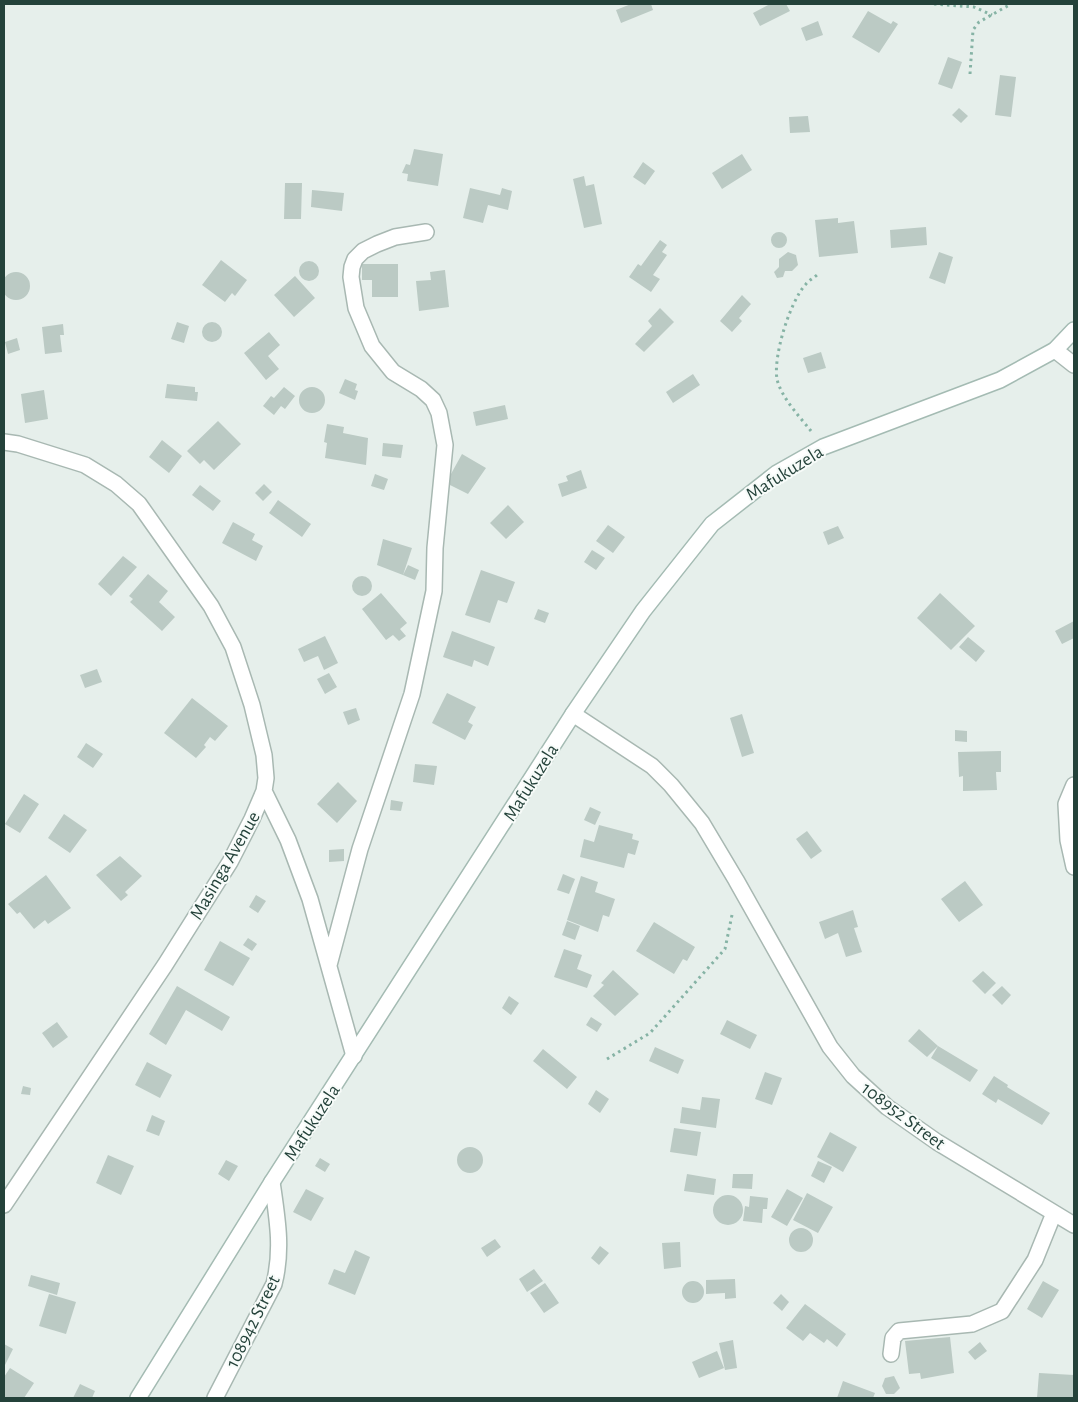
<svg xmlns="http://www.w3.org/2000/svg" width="1078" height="1402" font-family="'Alegreya Sans',sans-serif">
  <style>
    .building { fill: #bbcac4 }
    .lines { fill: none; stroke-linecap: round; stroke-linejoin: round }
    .minor-casing { stroke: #a8b8b2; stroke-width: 18 }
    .tertiary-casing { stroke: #a8b8b2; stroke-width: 18 }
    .secondary-casing { stroke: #a4bbb3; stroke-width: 18 }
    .path { stroke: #86b3a5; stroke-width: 3; stroke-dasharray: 2.5 4; stroke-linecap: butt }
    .minor { stroke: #fff; stroke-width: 15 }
    .tertiary { stroke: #fff; stroke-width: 15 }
    .secondary { stroke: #fff; stroke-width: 15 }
    .labels { text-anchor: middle; stroke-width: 4; stroke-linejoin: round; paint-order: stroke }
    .street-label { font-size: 19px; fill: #24423a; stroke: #f7fbf9 }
  </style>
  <rect width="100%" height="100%" fill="#e6efeb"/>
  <path class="building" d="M631,4H651L653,10L621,23L616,10Z
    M770,4H786L790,11L760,26L753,13Z
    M868,11L891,24L893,21L898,24L879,53L852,37Z
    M818,21L823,35L806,41L801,28Z
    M948,57L962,62L952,89L938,84Z
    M1000,75L1016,77L1011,117L995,115Z
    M959,108L968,116L961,123L952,115Z
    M808,116L810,132L790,133L789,117Z
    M414,149L443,154L438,186L407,181L408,174L402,173L406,164L410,165Z
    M742,154L752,170L722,189L712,173Z
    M643,162L655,171L645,185L633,177Z
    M584,176L586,186L594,184L602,224L584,228L573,179Z
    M285,183H302L301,219H284Z
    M470,188L500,195L502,188L512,191L508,210L488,205L483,223L463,218Z
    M312,190L344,193L342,211L311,207Z
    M838,218V223L854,221L858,253L819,257L815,220Z
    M926,227L927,245L891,248L890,230Z
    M771 240a8 8 0 1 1 16 0a8 8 0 1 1-16 0Z
    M660,240L667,245L662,252L667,255L653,275L660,279L651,292L629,277L638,264L641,266Z
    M788,252L796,255L798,265L792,271H785L783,277L777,278L774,272L779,267V259Z
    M939,252L953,257L945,284L929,278Z
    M221,260L247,280L235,296L232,293L225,302L202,285Z
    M299 271a10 10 0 1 1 20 0a10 10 0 1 1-20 0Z
    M362,264H398V297H372V280H362Z
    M445,270L449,307L419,311L416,281L431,280L430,272Z
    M2 286a14 14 0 1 1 28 0a14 14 0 1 1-28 0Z
    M295,276L315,298L294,317L274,295Z
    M742,295L751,304L739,318L742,321L732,332L720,321Z
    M660,308L674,322L644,352L635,344L652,326L648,321Z
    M177,322L189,326L184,343L171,339Z
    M202 332a10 10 0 1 1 20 0a10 10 0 1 1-20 0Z
    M63,324L64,335H60L62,352L45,354L42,327Z
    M269,332L280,345L268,356L279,369L266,380L244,353Z
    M17,338L20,350L8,354L5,342Z
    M821,352L826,368L808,373L803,358Z
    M693,374L700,385L673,403L666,392Z
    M345,379L357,384L355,390L358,391L355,400L339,393Z
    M167,384L195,387V392H198L197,401L165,398Z
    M299 400a13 13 0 1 1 26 0a13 13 0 1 1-26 0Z
    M284,387L295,396L285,409L281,406L274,415L263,406L271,396L274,398Z
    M44,390L48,419L25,423L21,394Z
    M505,405L508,419L476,426L473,412Z
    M218,421L241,444L214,470L204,460L200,464L187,451Z
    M327,424L344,427L343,433L368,438L366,465L325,458L327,443L324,442Z
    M162,440L182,456L169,473L149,457Z
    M383,443L403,445L401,458L382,456Z
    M462,454L486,468L468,494L446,483Z
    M581,470L587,488L562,497L558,484L568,481L566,476Z
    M375,474L388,479L384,490L371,486Z
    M264,484L272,492L263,501L255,493Z
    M200,485L221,501L213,511L192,495Z
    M278,500L311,524L302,537L269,513Z
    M508,505L524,522L506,539L490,523Z
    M233,522L255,534L252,540L263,546L256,561L222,543Z
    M608,525L625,537L613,553L596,541Z
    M838,526L844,538L828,545L823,532Z
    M383,539L412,548L403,575L377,565Z
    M592,550L605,558L596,570L584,562Z
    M123,556L137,567L111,596L98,584Z
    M408,565L419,570L415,580L403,575Z
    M481,570L515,582L507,603L498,600L490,623L465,615Z
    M148,574L168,591L159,602L175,617L162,631L130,602L133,599L129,596Z
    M352 586a10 10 0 1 1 20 0a10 10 0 1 1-20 0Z
    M381,593L407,623L400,629L406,636L399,641L393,635L386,640L362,609Z
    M940,593L975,626L951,650L917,618Z
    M538,609L549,613L545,623L534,619Z
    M1074,621V638L1062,644L1055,631Z
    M452,631L495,647L488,666L474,660L472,667L443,657Z
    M325,636L338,663L324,670L318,656L304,662L298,649Z
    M968,637L985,651L976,662L959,647Z
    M97,669L102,682L85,688L80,675Z
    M329,673L337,687L325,694L317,679Z
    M447,693L476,707L468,722L473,725L465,740L432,723Z
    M192,698L228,726L215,741L210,737L204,745L206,747L196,758L164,733Z
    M356,708L360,720L348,725L343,712Z
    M742,714L754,753L742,757L730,718Z
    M955,730L967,731V742L955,741Z
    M86,743L103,754L93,768L77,757Z
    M1001,751V772H996L997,790L963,791V776L959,777L958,752Z
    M415,764L437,766L434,785L413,782Z
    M338,782L357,801L337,823L317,804Z
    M24,794L39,804L20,833L5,824Z
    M391,800L403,802L401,811L390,810Z
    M590,807L601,812L595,825L584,820Z
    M64,814L87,830L70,853L48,838Z
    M599,825L633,834L632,839L639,841L635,855L628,853L624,868L580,857L584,839L594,842Z
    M807,831L822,851L811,859L796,839Z
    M344,849V861L329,862V850Z
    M120,856L142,876L125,892L128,895L121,901L96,875Z
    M563,874L575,879L569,894L557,890Z
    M46,875L71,908L48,924L45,920L34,929L20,912L17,914L8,904Z
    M581,876L598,882L595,892L615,899L609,917L603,915L598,932L567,920Z
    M965,881L983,905L959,922L941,899Z
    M256,895L266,901L258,913L249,907Z
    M853,910L858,927L854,928L862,952L846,957L838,933L825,939L819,922Z
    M567,921L580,926L575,940L562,935Z
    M654,922L695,947L687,961L683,959L674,974L636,951Z
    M248,938L257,944L252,951L243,945Z
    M220,941L250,958L233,986L204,970Z
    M564,949L582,955L577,969L592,975L587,988L554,977Z
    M613,970L639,994L615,1016L593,996L604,985L601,983Z
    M983,971L996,983L985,994L972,981Z
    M177,986L230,1017L222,1031L186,1010L166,1045L149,1034Z
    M1002,986L1011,995L1002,1005L992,995Z
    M509,996L519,1003L511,1015L502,1008Z
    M591,1017L602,1024L597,1032L586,1025Z
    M727,1020L757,1035L750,1049L720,1034Z
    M57,1022L68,1037L53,1048L42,1033Z
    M919,1029L938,1046L927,1057L908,1041Z
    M938,1046L978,1070L970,1082L931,1058Z
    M655,1047L684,1060L678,1074L649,1061Z
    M543,1049L577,1077L567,1089L533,1061Z
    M147,1062L172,1075L160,1098L135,1085Z
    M765,1072L782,1078L772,1105L755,1099Z
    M994,1076L1008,1085L1007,1087L1050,1113L1042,1125L998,1099L996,1103L982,1094Z
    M23,1086L31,1088L30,1095L21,1094Z
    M596,1090L609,1099L600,1113L588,1104Z
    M702,1097L720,1099L716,1128L680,1123L682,1107L700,1110Z
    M152,1115L165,1121L159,1136L146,1131Z
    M674,1128L701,1132L697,1156L670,1152Z
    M830,1132L857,1147L843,1172L817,1157Z
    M457 1160a13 13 0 1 1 26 0a13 13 0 1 1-26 0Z
    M108,1155L134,1166L121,1195L96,1183Z
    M320,1158L330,1164L325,1172L315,1166Z
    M226,1160L238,1166L229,1181L218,1174Z
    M818,1161L832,1167L824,1183L811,1176Z
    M687,1174L716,1179L714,1195L684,1191Z
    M733,1174H753L752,1189L732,1188Z
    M306,1189L324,1198L311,1221L293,1212Z
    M787,1189L803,1198L787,1226L771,1217Z
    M807,1193L833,1207L818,1233L793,1220Z
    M713 1210a15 15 0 1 1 30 0a15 15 0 1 1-30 0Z
    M750,1196L768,1198L767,1209H763L762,1223L743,1221L745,1206L749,1207Z
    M789 1240a12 12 0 1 1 24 0a12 12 0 1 1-24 0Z
    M495,1239L501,1247L487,1257L481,1248Z
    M680,1242L681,1267L664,1269L662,1243Z
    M600,1246L609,1253L599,1265L591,1258Z
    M355,1250L370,1257L355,1295L328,1284L334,1269L345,1273Z
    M534,1269L543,1281L527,1292L519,1279Z
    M31,1275L60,1283L57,1295L28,1286Z
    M735,1279L736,1298L725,1299V1293L706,1294V1280Z
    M682 1292a11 11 0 1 1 22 0a11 11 0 1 1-22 0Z
    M1043,1281L1059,1290L1042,1318L1027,1309Z
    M545,1283L559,1303L544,1313L530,1293Z
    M49,1294L76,1302L66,1334L39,1326Z
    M781,1294L789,1302L782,1311L773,1303Z
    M805,1304L846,1334L837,1347L827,1339L824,1343L810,1333L803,1341L786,1328Z
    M950,1337L954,1373L921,1379L920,1373L909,1374L905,1341Z
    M733,1340L737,1368L725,1370L719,1343Z
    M980,1342L987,1351L975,1360L968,1352Z
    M4,1344L13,1349L4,1367Z
    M717,1351L724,1368L699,1378L692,1362Z
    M10,1368L34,1383L24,1398H4V1377Z
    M1039,1373L1074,1375V1398H1037Z
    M894,1376L900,1388L894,1394H886L882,1386L885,1378Z
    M843,1381L875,1393L873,1398H837Z
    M80,1384L95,1391L92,1398H73Z"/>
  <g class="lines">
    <g class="minor-casing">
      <path id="minor" d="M4,442L18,444L85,465L116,484L139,504L211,606L233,647L252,705L264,755L266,778L264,791L252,819L230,862L165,965L4,1205
        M573,714L652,766L671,785L702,823L736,880L830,1047L853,1076L887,1107L937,1142L1074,1225
        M1074,785L1066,804L1068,840L1074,867
        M264,791L288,840L310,899L354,1056
        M329,965L360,849L412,694L434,591L435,548L445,445L439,413L433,400L421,389L393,372L372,346L356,308L351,277L352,267L355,259L363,251L377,244L395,237L426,232
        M891,1354L893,1338L899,1331L972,1324L1002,1311L1035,1260L1054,1213
        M215,1398L274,1284C283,1249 277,1217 272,1182"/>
    </g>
    <g class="tertiary-casing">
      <path id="tertiary" d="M1055,350L1074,365"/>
    </g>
    <g class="secondary-casing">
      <path id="secondary" d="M138,1398L272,1182L573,714L643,611L712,524L777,473L823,447L1000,380L1055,350L1074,330"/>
    </g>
    <path class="path" d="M934,4L974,7L992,15
      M970,74L973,30L979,22L1011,4
      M811,431C799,416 781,397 777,379C773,356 790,301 806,284C809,280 814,278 818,274
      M607,1059L650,1033L725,949L732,915"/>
    <use href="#minor" class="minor"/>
    <use href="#tertiary" class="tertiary"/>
    <use href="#secondary" class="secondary"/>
  </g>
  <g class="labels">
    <g class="street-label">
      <text transform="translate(784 472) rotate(-32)" y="7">Mafukuzela</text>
      <text transform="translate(530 782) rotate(-58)" y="7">Mafukuzela</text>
      <text transform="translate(224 865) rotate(-60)" y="7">Masinga Avenue</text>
      <text transform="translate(904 1115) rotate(37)" y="7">108952 Street</text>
      <text transform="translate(311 1122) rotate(-57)" y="7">Mafukuzela</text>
      <text transform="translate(252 1321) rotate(-64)" y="7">108942 Street</text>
    </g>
  </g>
  <rect width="1078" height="1402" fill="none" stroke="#24423a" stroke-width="10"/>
</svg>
